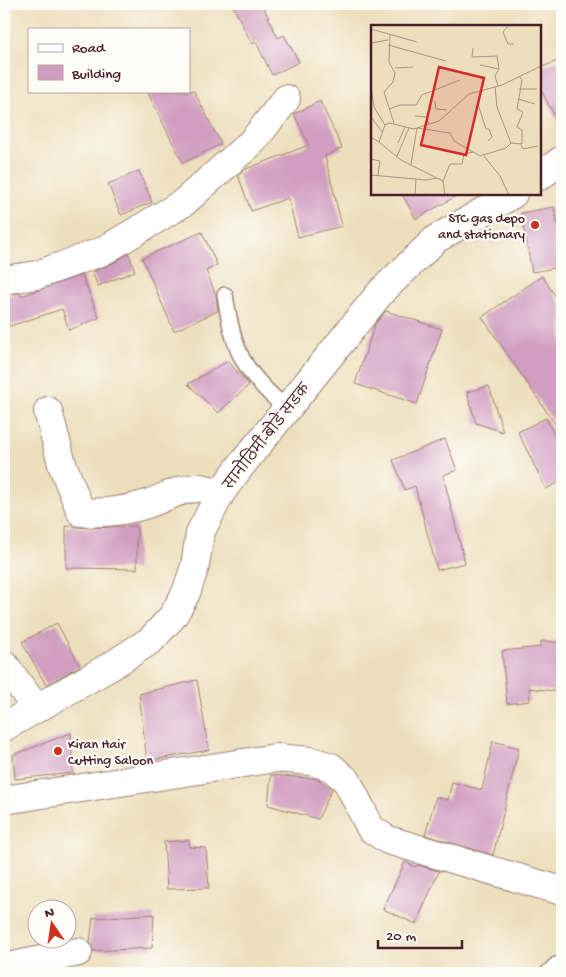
<svg xmlns="http://www.w3.org/2000/svg" width="566" height="977" font-family="'Gochi Hand','Playpen Sans Deva',sans-serif">
  <style>
    .building { fill: #d19ec1 }
    .lines { fill: none; stroke-linecap: round; stroke-linejoin: round }
    .service-casing { stroke: #9c7f74; stroke-width: 18 }
    .minor-casing { stroke: #9c7f74; stroke-width: 30 }
    .primary-casing { stroke: #9c7f74; stroke-width: 30 }
    .service { stroke: #fff; stroke-width: 15 }
    .minor { stroke: #fff; stroke-width: 28 }
    .primary { stroke: #fff; stroke-width: 28 }
    .poi-dot { fill: #c8321e; stroke: #fdfcf7; stroke-width: 2 }
    .labels { text-anchor: middle; stroke-width: 4.5; stroke-linejoin: round; paint-order: stroke }
    .poi-label { font-size: 14px; fill: #4a1f2b; stroke: #fdfcf7; text-anchor: end }
    .street-label { font-size: 14px; fill: #4a1f2b; stroke: #fdfcf7 }
    .inset-road { fill: none; stroke: #ac9282; stroke-width: 1 }
    .view { fill: #d62828; fill-opacity: 0.15; stroke: #d62828; stroke-width: 2.5 }
    .inset-edge { fill: none; stroke: #4a1f2b; stroke-width: 2.5 }
  </style>
  <rect width="100%" height="100%" fill="#fdfcf7"/>
  <filter id="ink" filterUnits="userSpaceOnUse"><feTurbulence type="fractalNoise" baseFrequency=".02" numOctaves="2"/><feDisplacementMap in="SourceGraphic" scale="10" xChannelSelector="R" yChannelSelector="G"/><feConvolveMatrix kernelMatrix="1 2 1 2 8 2 1 2 1" color-interpolation-filters="sRGB"/></filter>
  <filter id="wash" filterUnits="userSpaceOnUse"><feTurbulence type="fractalNoise" baseFrequency=".0096" numOctaves="4" result="noise"/><feDisplacementMap in="SourceGraphic" scale="20" xChannelSelector="R" yChannelSelector="G"/><feGaussianBlur stdDeviation="1.12" result="paint"/><feColorMatrix in="noise" values="0 0 0 0 0 0 0 0 0 0 0 0 0 0 0 0 0 1.4 0 .05"/><feComposite in="paint" operator="in"/></filter>
  <g filter="url(#wash)">
    <rect width="100%" height="100%" fill="#eddfbc"/>
    <g id="blocks">
      <path class="building" d="M232,4H262L278,38L284,35L299,62L272,75L256,42L252,44Z
        M562,59V130L540,88V68Z
        M147,91H194L221,144L183,163Z
        M320,101L342,148L325,156L342,226L298,237L288,198L251,211L238,175L246,169L309,145L294,114Z
        M139,171L152,202L121,215L108,184Z
        M402,194H460L416,219Z
        M554,207L562,248V267L532,272L521,213Z
        M202,232L217,265L206,271L216,295L218,311L174,331L142,258Z
        M129,254L135,271L98,286L92,272L111,264Z
        M82,275L99,318L69,330L62,309L4,328V295L20,293L21,296Z
        M542,276L562,306V434L482,317Z
        M386,311L442,329L417,404L355,384L375,324Z
        M228,361L249,385L218,413L188,384Z
        M489,386L503,432L476,423L467,392Z
        M546,418L562,451V481L546,489L518,432Z
        M445,439L457,470L443,475L465,563L437,570L415,486L405,490L393,460Z
        M66,526L90,528L137,526V569L66,568Z
        M57,623L80,666L46,685L22,642Z
        M541,641L562,643V692L529,688L530,701L507,704L502,651L540,647Z
        M197,680L209,750L147,761L139,694Z
        M71,733L73,773L15,779L13,755Z
        M493,741L519,748L493,855L425,835L436,797L448,800L452,782L482,790Z
        M271,775L318,779L332,789L318,819L268,805Z
        M189,840L190,847L206,848L209,888L167,889L164,842Z
        M405,862L416,867L417,865L439,871L416,924L383,909Z
        M154,914L152,948L93,951L90,942L93,918Z"/>
    </g>
  </g>
  <g filter="url(#ink)">
    <use href="#blocks" fill-opacity="0" stroke="#9c7f74" stroke-width="1"/>
    <g class="lines">
      <g class="service-casing">
        <path id="service" d="M225,295C234,352 242,371 287,409
          M548,973L556,965L562,966"/>
      </g>
      <g class="minor-casing">
        <path id="minor" d="M4,280L37,275L103,251L183,203L253,141L286,99
          M48,411L62,464L81,512C103,514 130,510 150,503C166,497 181,488 198,488C205,487 213,492 220,494
          M4,664L36,708
          M4,800L276,758L311,761L331,767L347,781L371,829L388,840L562,891
          M4,968L78,952"/>
      </g>
      <g class="primary-casing">
        <path id="primary" d="M540,176L562,160
          M4,727L111,666L151,640L173,616L186,593L195,566L200,533L220,494L239,468L381,292L436,239L513,194"/>
      </g>
      <use href="#service" class="service"/>
      <use href="#minor" class="minor"/>
      <use href="#primary" class="primary"/>
    </g>
  </g>
  <g class="poi-dot">
    <circle cx="535" cy="225" r="5"/>
    <circle cx="58" cy="751" r="5"/>
  </g>
  <g class="labels">
    <g class="poi-label">
      <text x="525" y="222">STC gas depo<tspan x="525" dy="16">and stationary</tspan></text>
      <text x="68" y="748" text-anchor="start">Kiran Hair<tspan x="68" dy="16">Cutting Saloon</tspan></text>
    </g>
    <g class="street-label">
      <text transform="translate(266 436) rotate(-52)" y="5">सानोठिमी-बोडे सडक</text>
    </g>
  </g>
  <g transform="translate(371 25)">
    <rect width="170" height="170" fill="#eddfbc"/>
    <path class="inset-road" d="M138,0L132,7L137,19H143M0,4L46,17M19,9L18,37L24,48L22,57L13,67L23,98M0,18L17,15M17,20L75,36M102,23L101,32L126,31L128,44M109,40L128,44L124,51L127,61M24,43L42,42M0,62L3,82L14,100M148,64H166M110,66L107,79L115,104H118L121,112L117,116M147,74L164,79M64,76L65,84L76,85M18,84L29,80H45L51,70L89,55M44,91L55,92L58,99M0,92L12,108M0,112L8,117L14,100L18,98L43,104L68,96L98,69L131,60L170,41M8,117L30,135L72,156L74,170M27,118L34,102M140,118L151,119V105L146,102L152,87L146,84L151,55L148,51M150,120L152,124L167,121M26,131L38,103M113,131L129,151L138,170M0,134L9,136L7,150M40,139L46,103L79,108L83,116L109,131L135,123L140,118L126,82L124,62M0,150L55,155L66,153M72,156L79,139H91L93,129L102,127M44,170L45,154"/>
    <path class="view" d="M68,42L113,53L95,130L50,120Z"/>
    <rect width="170" height="170" class="inset-edge"/>
  </g>
  <rect width="566" height="977" fill="none" stroke="#fdfcf7" stroke-width="20"/>
  <rect x="28" y="28" width="162" height="65" fill="#fdfcf7" stroke="#b5a4a5"/>
  <rect x="38" y="44" width="25" height="8" fill="#ffffff" stroke="#b5a4a5"/>
  <text x="72" y="52" font-size="15" fill="#4a1f2b">Road</text>
  <rect x="38" y="65" width="25" height="15" fill="#d19ec1" stroke="#b5a4a5"/>
  <text x="72" y="78" font-size="15" fill="#4a1f2b">Building</text>
  <g transform="translate(52 924) rotate(347)"><circle r="24" fill="#fdfcf7" stroke="#b5a4a5"/>
  <path d="M0-4L9 19L0 12L-9 19Z" fill="#c8321e"/>
  <text y="-8" font-size="14" font-weight="bold" text-anchor="middle" fill="#4a1f2b">N</text>
  </g>
  <path d="M378 940v8h84v-8" fill="none" stroke="#4a1f2b" stroke-width="2.5"/>
  <text x="386" y="940" font-size="15" fill="#4a1f2b" stroke="#fdfcf7" stroke-width="4" paint-order="stroke">20 m</text>
</svg>
